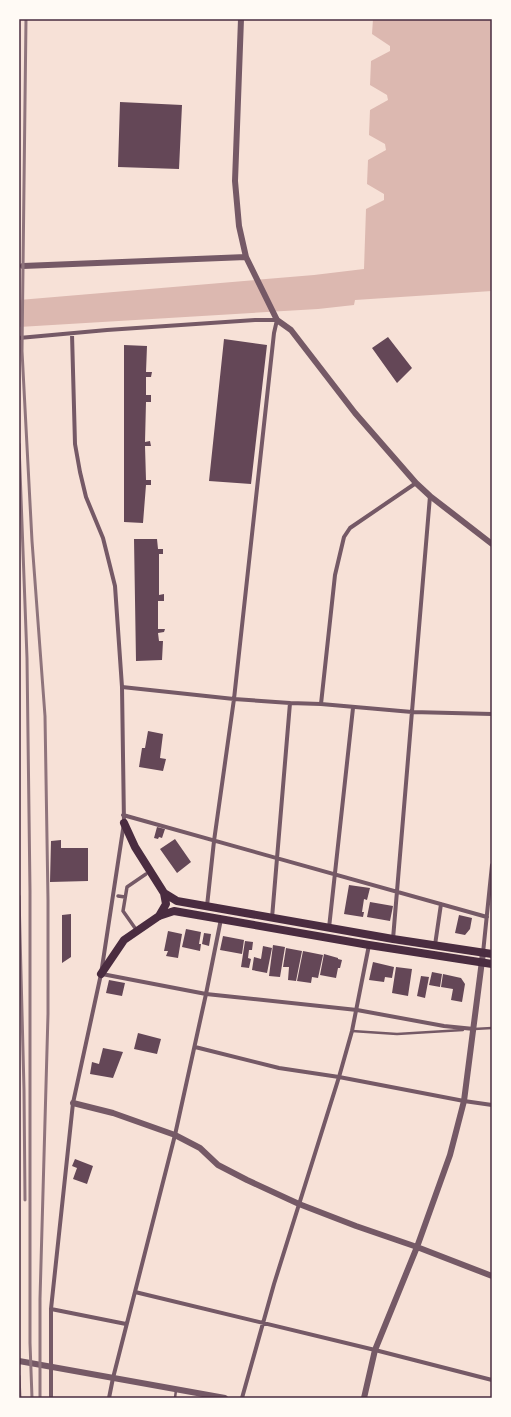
<svg xmlns="http://www.w3.org/2000/svg" width="511" height="1417" font-family="Merriweather,serif">
  <style>
    .water { fill: #dcb8b0 }
    .building { fill: #644757 }
    .lines { fill: none; stroke-linecap: round; stroke-linejoin: round }
    .service { stroke: #755966; stroke-width: 2.5 }
    .pedestrian { stroke: #755966; stroke-width: 3.5 }
    .minor { stroke: #755966; stroke-width: 4 }
    .tertiary { stroke: #755966; stroke-width: 6 }
    .primary { stroke: #4a2c40; stroke-width: 8 }
    .rail { stroke: #8f747c; stroke-width: 3 }
    .neatline { fill: none; stroke: #4a2c40; stroke-width: 1.5 }
  </style>
  <rect width="100%" height="100%" fill="#f7e1d7"/>
  <path class="water" d="M373,19H492V291L355,300L354,305L318,309L19,327V300L314,275L364,269L366,209L384,200V194L367,184L368,160L386,150L385,144L369,135L370,110L388,100L387,95L370,85L371,61L390,51V46L372,34Z"/>
  <path class="building" d="M120,102L182,105L179,169L118,167Z
    M388,337L412,368L397,383L372,348Z
    M224,339L267,345L251,484L209,481Z
    M124,345L147,346L146,372H152L151,377H146V395H151V402H146L145,442L150,441L151,446H145L146,480H151V485H146L143,523L124,522Z
    M134,539H157L158,549H163V554H159V595L164,594V601H158V629H165L164,632L158,633L159,641H163L162,660L136,661Z
    M148,731L163,734L160,758L166,759L163,771L139,767L142,748H145Z
    M157,827L165,829L162,838L159,837L158,839L154,838Z
    M175,839L191,862L177,873L160,849Z
    M61,840V848H88V881L50,882L51,841Z
    M349,885L370,888L367,900L364,899L362,912H364L363,917L344,914Z
    M370,902L393,906L390,921L367,917Z
    M71,914V957L62,963V915Z
    M459,915L472,918L470,929L465,935L455,933Z
    M186,929L201,932L199,944H201L200,951L182,947Z
    M168,931L182,934L178,958L166,956L168,951H164Z
    M204,933L211,934L209,946L202,944Z
    M223,936L244,940L242,954L220,950Z
    M245,941L253,942L252,950H249L248,958L251,959L249,968L241,967Z
    M273,945L285,947L280,977L269,976Z
    M263,946L272,948L267,973L252,970L254,957L261,959Z
    M286,948L302,951L296,981L288,980L289,967H283Z
    M303,951L323,955L318,978L312,977L311,983L297,981Z
    M324,954L338,958V959L342,960L340,968H338L336,978L320,975Z
    M373,962L394,967L392,978L385,977L384,982L369,980Z
    M396,967L412,969L408,996L392,993Z
    M432,972L442,974L440,987L429,985Z
    M443,974L461,978L465,984L462,1002L451,1000L453,989L441,987Z
    M421,976L429,977L425,998L417,996Z
    M109,980L125,983L122,996L106,993Z
    M138,1033L161,1039L157,1054L134,1049Z
    M103,1048L123,1052L113,1078L90,1074L92,1062L99,1064Z
    M75,1159L93,1166L87,1184L73,1179L77,1168L72,1166Z"/>
  <g class="lines">
    <path class="service" d="M474,1029L492,1028
      M352,1031L397,1034L463,1030
      M175,1398L176,1390"/>
    <path class="pedestrian" d="M118,896L125,897
      M135,928L123,911L127,887L146,874"/>
    <path class="minor" d="M19,338L107,330L255,320H277L274,333L234,699L214,841L207,906
      M122,687L234,699L290,703L321,704L412,712L492,714
      M321,704L335,575L344,537L350,528L416,483
      M123,815L487,917
      M272,918L290,703
      M329,928L353,708
      M393,939L430,496
      M435,945L441,904
      M483,953L492,865
      M102,974L206,994L357,1010L444,1026L474,1029
      M195,1047L279,1068L339,1077L464,1101L492,1105
      M135,1292L375,1350L492,1380
      M51,1309L126,1324
      M51,1398V1309L73,1103L101,974L124,823L122,687L115,586L103,538L86,497L80,472L75,444L72,334
      M109,1398L113,1378L175,1135L206,994L221,919
      M242,1398L274,1284L339,1077L352,1031L369,945"/>
    <path class="tertiary" d="M241,19L235,181L239,226L246,257L277,320L291,330L355,413L416,483L430,496L492,544
      M23,266L246,257
      M73,1103L113,1113L175,1135L200,1148L218,1165L247,1180L299,1204L356,1226L417,1247L492,1276
      M19,1361L225,1398
      M364,1398L375,1350L417,1247L450,1155L464,1101L483,953"/>
    <path class="primary" d="M124,823L135,847L164,893L177,901L393,939L492,954
      M159,916L166,904L164,893
      M101,974L124,940L159,916L174,911L369,945L492,964"/>
    <path class="rail" d="M26,19L22,351L32,541L45,716L48,900V1014L40,1299V1398
      M19,444L27,658L30,891V1343L32,1398
      M19,896L24,1090L25,1200
      M19,1376L20,1398"/>
  </g>
  <rect width="511" height="1417" fill="none" stroke="#fffaf5" stroke-width="40"/>
  <rect x="20" y="20" width="471" height="1377" class="neatline"/>
</svg>
